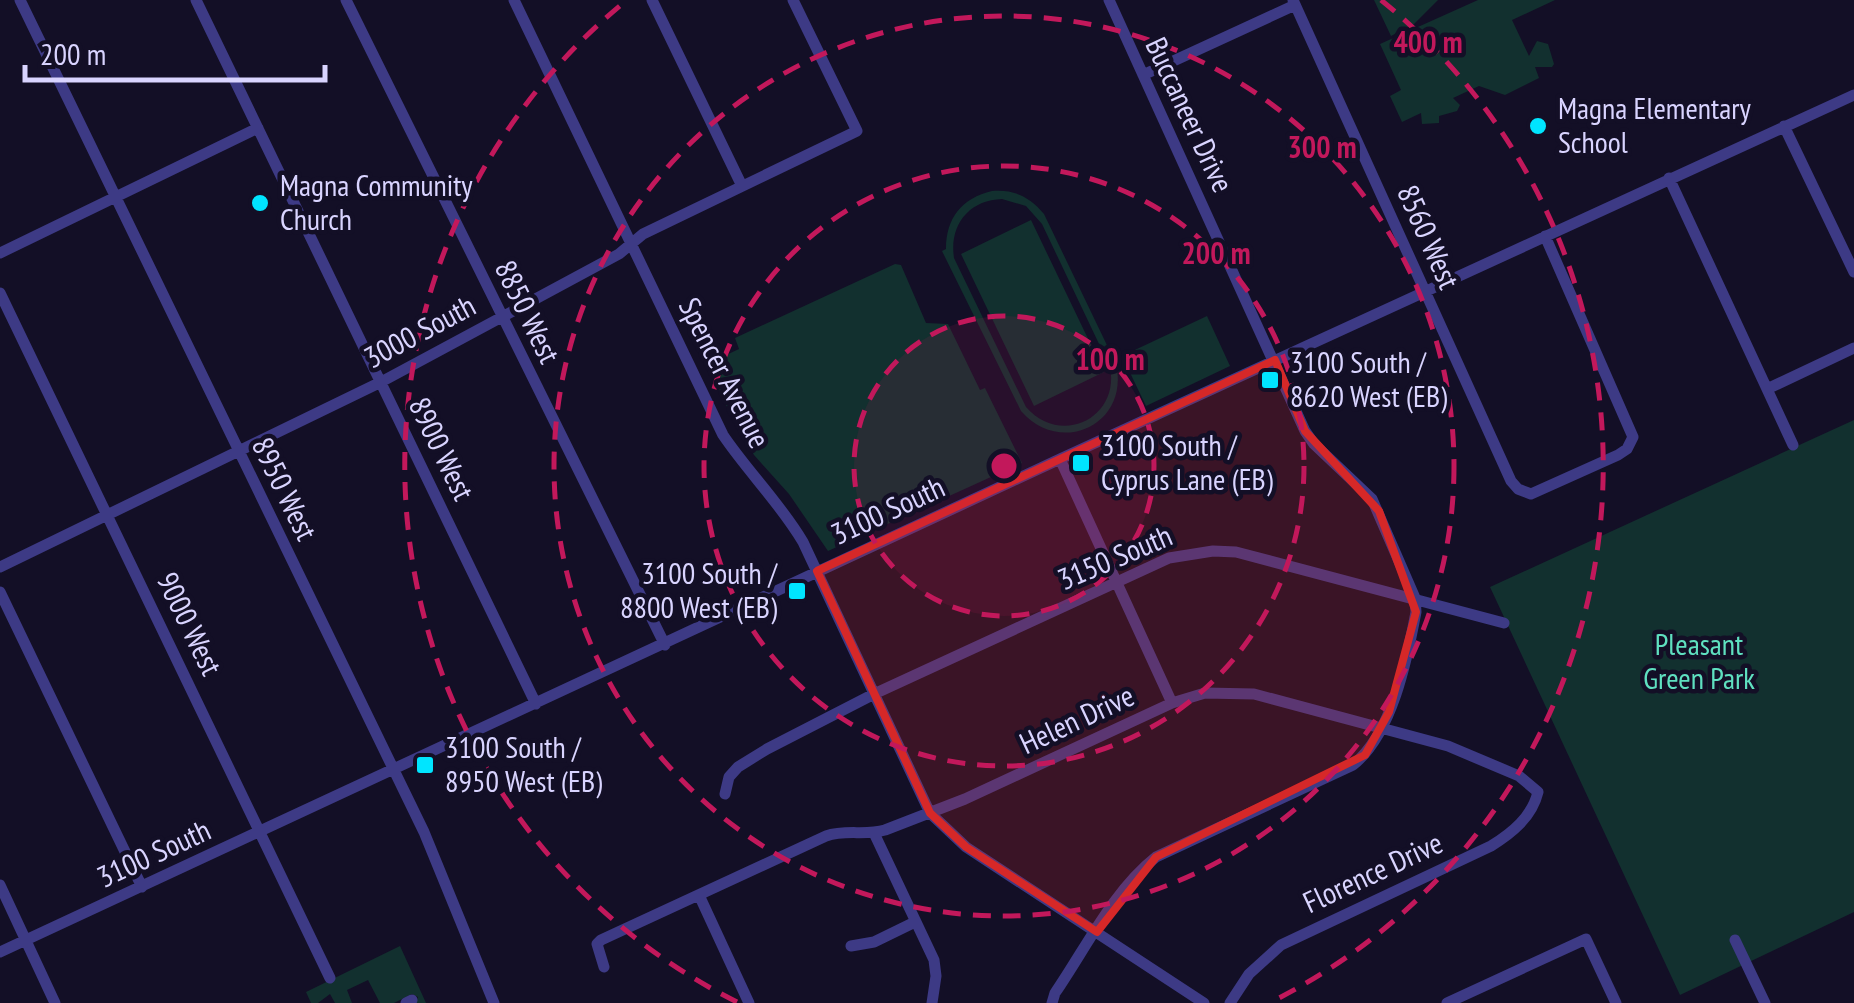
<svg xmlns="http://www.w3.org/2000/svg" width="1854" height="1003" font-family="'PT Sans Narrow',sans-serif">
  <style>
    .green { fill: #12302f; fill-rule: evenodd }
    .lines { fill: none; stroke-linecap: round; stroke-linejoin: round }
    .minor { stroke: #3d3a85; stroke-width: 11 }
    .marked { fill: #d62828; fill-opacity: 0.2; stroke: #d62828; stroke-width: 8; stroke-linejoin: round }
    .ring { fill: none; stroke: #c2185b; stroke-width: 5; stroke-dasharray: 18 12 }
    .poi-dot { fill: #00e5ff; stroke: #130f26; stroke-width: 4 }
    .labels { text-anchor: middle; stroke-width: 9; stroke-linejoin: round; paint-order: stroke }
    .poi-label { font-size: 30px; fill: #d9d4ff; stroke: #130f26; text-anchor: start }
    .street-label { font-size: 30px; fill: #d9d4ff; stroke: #130f26 }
    .park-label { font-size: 30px; fill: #5fe0c0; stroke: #130f26 }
    .centre { fill: #c2185b; stroke: #130f26; stroke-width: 5 }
    .ring-label { font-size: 30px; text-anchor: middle; font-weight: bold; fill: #c2185b; stroke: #130f26; stroke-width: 9; stroke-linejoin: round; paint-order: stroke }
  </style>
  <rect width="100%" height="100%" fill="#130f26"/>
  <path class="green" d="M1374,0H1438L1414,24L1391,36Z
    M1478,0H1555L1512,20L1529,56L1537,41L1548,44L1554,64L1552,67H1535L1539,78L1505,95L1479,86L1453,98L1460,105L1457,111L1439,116V123L1422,124L1421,113L1402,122L1390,96L1401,90L1380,44Z
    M992,191C1014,189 1030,197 1044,214L1116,364C1130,424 1061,457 1021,411L942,251L946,249C946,218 962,198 992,191ZM1002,199L1026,206L1042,224L1110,367C1120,418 1061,447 1026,407L954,258C949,225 969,200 1002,199Z
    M1031,220L1104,372L1034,406L961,254Z
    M895,264L901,265L926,323L948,324L980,390L985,388L1022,463L828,551L789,494L754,455L726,405L704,354L714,348L720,358L739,349L735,338Z
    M1207,316L1230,366L1146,406L1122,356Z
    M1854,420V912L1680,995L1490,587Z
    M400,946L426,1003H416L418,997L412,994L394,1003H380L368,980L347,990L352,1003H335L330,994L318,1003H311L306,992Z"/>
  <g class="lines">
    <path class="minor" d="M20,0L424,832L494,1003
      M196,0L536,704
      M346,0L665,645
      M514,0L723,435C748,472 780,503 803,542L930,813L966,847L1204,1003
      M652,0L742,186
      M1293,0L1511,481L1518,489L1531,494L1618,455L1627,449L1633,437L1545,236
      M1143,75L1295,5
      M1784,126L1854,272
      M1669,178L1793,445
      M0,253L258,128
      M0,293L330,978
      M1767,389L1854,348
      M1060,459L1172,703
      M0,567L381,382L619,254L643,234L857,131L793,0
      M0,592L142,887
      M725,794L729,777L738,767L767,749L874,694L1169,558L1213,551L1236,552L1504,623
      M874,833L934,960L936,976L932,1003
      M0,885L55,1003
      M699,895L749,1003
      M1735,940L1765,1003
      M851,946L874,942L915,922
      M0,952L1060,459L1854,95
      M604,967L597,944L601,940L826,836C846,829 865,836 885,830L965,799L1172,703L1205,693L1254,694L1448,746L1519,776L1538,792C1532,817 1512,833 1491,846L1281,945L1249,974L1230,1003
      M406,1003L412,1000
      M1052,1003L1055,993C1086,948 1113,891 1156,857L1353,765C1392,734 1407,660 1416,612L1415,598L1372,499L1314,444L1305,431L1109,0
      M1447,1003L1586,939L1616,1003"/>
  </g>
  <path class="marked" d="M1275,360L1305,431L1379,511L1416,612L1389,712L1365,755L1156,857L1097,932L966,847L930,813L817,571Z"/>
  <circle cx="1004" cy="466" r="150" fill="#c2185b" fill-opacity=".12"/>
  <g class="ring">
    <circle cx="1004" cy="466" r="150"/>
    <circle cx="1004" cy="466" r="300"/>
    <circle cx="1004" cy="466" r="450"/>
    <path d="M737 1002A599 599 0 0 1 627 0M1381 0A599 599 0 0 1 1271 1002"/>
  </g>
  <g class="poi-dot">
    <circle cx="1538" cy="126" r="10"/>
    <circle cx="260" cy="203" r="10"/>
    <rect x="1260" y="370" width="20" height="20" rx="5"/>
    <rect x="1071" y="453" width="20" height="20" rx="5"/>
    <rect x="787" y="581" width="20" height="20" rx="5"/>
    <rect x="415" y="755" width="20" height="20" rx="5"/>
  </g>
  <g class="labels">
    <g class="poi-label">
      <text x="1558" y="119">Magna Elementary<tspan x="1558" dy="34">School</tspan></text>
      <text x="280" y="196">Magna Community<tspan x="280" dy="34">Church</tspan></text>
      <text x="1290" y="373">3100 South /<tspan x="1290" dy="34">8620 West (EB)</tspan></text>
      <text x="1101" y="456">3100 South /<tspan x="1101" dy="34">Cyprus Lane (EB)</tspan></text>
      <text x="777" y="584" text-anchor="end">3100 South /<tspan x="777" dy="34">8800 West (EB)</tspan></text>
      <text x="445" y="758">3100 South /<tspan x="445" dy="34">8950 West (EB)</tspan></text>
    </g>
    <g class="street-label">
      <text transform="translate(1189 115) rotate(65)" y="10">Buccaneer Drive</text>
      <text transform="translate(1428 237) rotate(66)" y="10">8560 West</text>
      <text transform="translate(527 312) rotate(64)" y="10">8850 West</text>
      <text transform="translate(420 332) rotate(-28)" y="10">3000 South</text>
      <text transform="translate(724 373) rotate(63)" y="10">Spencer Avenue</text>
      <text transform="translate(441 449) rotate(64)" y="10">8900 West</text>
      <text transform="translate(284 489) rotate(64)" y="10">8950 West</text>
      <text transform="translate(888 511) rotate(-25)" y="10">3100 South</text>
      <text transform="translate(1115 558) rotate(-23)" y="10">3150 South</text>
      <text transform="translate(189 624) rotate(64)" y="10">9000 West</text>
      <text transform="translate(1077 720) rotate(-25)" y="10">Helen Drive</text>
      <text transform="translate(154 854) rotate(-25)" y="10">3100 South</text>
      <text transform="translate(1373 873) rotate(-25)" y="10">Florence Drive</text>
    </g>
    <g class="park-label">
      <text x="1699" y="655">Pleasant<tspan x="1699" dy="34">Green Park</tspan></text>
    </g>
  </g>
  <circle cx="1004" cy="466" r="15" class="centre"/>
  <g class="ring-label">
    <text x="1428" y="53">400 m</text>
    <text x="1322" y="158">300 m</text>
    <text x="1216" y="264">200 m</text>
    <text x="1110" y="370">100 m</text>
  </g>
  <path d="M25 65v15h300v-15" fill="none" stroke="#d9d4ff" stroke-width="5"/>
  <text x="40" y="65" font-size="30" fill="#d9d4ff" stroke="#130f26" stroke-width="8" paint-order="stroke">200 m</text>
</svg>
